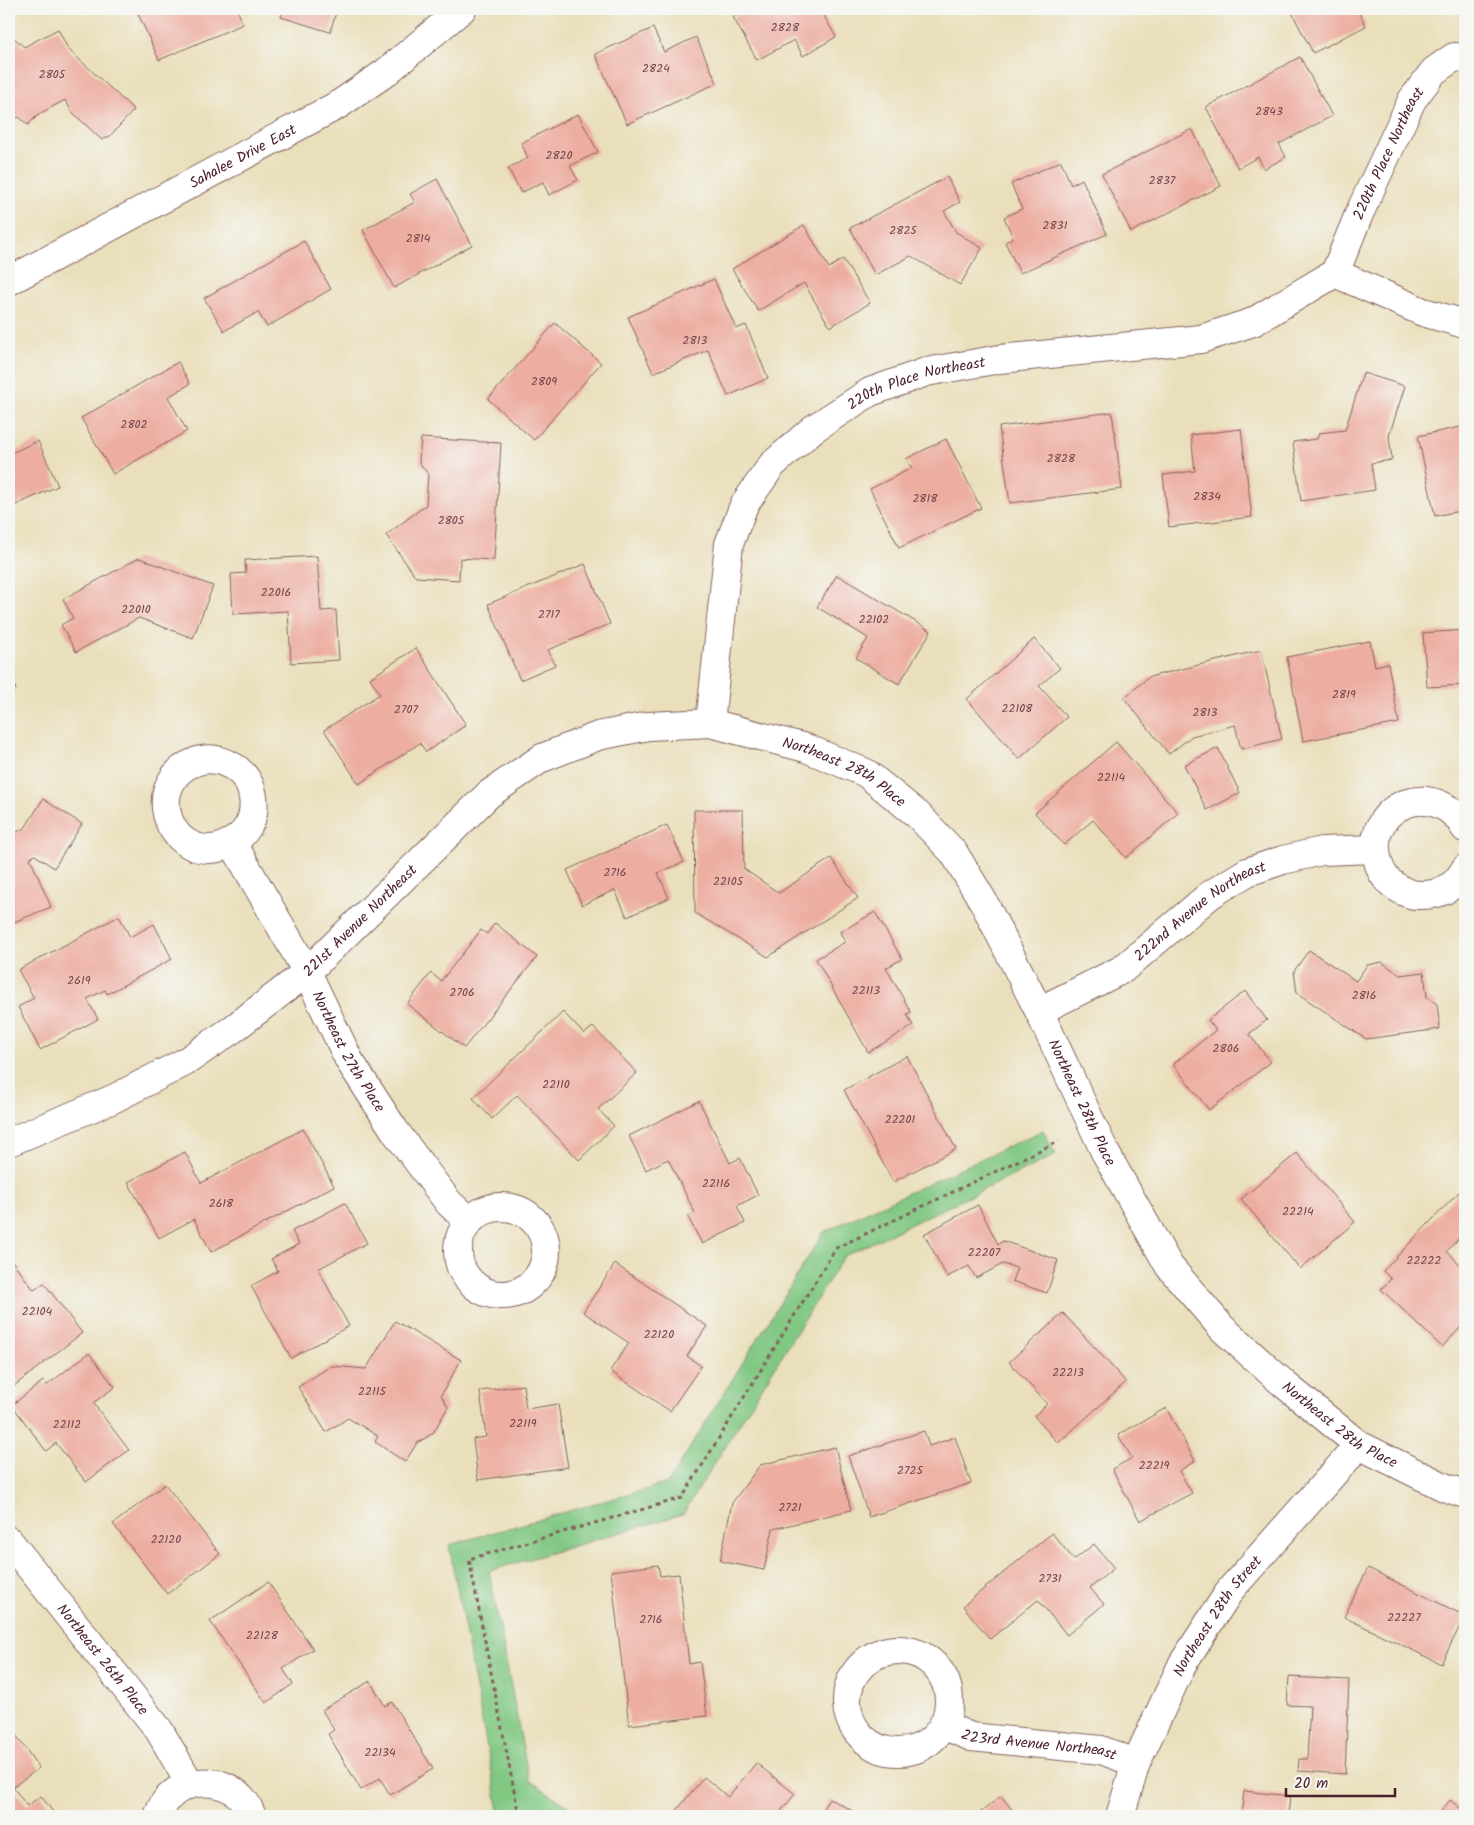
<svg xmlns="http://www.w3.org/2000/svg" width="1474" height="1825" font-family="Kalam,sans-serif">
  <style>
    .green { fill: #81c883; stroke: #667457 }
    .building { fill: #edada1 }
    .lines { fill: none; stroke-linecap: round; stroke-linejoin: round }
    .minor-casing { stroke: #82625d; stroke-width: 30 }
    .path { stroke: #82625d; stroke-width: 3; stroke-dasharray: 4 4; stroke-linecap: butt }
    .minor { stroke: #fff; stroke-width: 28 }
    .labels { text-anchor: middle; stroke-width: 4.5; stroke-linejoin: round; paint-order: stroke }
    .number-label { font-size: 12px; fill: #734248 }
    .street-label { font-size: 15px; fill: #4a1f2b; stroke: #f6f6f2 }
  </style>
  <rect width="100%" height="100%" fill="#f6f6f2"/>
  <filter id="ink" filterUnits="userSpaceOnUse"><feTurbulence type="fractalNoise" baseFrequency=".02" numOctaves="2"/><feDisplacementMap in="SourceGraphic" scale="10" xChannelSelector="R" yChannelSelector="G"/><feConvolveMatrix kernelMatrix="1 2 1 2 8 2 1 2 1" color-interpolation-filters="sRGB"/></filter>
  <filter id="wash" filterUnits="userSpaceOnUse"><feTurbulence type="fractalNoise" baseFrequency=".0096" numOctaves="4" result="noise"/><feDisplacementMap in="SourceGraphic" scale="20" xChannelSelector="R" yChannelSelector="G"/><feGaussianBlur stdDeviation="1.12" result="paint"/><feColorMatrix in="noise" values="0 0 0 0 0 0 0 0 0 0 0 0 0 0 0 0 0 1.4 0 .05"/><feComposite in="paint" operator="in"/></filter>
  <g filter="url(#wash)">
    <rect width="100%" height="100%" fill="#eadfbb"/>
    <path class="green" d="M1043,1130L1056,1155L844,1256L683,1514L489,1571L529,1780L583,1816H500L449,1545L668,1483L824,1232Z"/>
    <g id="blocks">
      <path class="building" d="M136,9H237L243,24L159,60Z
        M283,9H337L330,32L281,17Z
        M749,9H820L836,37L803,56L794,40L757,60L733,17Z
        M1290,9H1357L1366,26L1313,53Z
        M653,28L664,52L696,37L717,83L627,124L595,54Z
        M58,29L68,49L134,110L110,136L102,140L72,112L65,100L39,114L28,125L19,117L9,122V39L13,37L24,47Z
        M1300,57L1332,116L1279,144L1286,157L1264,169L1258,157L1238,168L1206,107Z
        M578,114L598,152L570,166L578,180L549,195L543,182L521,193L508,168L528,158L521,143Z
        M1192,129L1221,186L1131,232L1102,174Z
        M1061,161L1071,185L1082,179L1107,234L1020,273L1005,242L1013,238L1004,217L1022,209L1011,184Z
        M947,177L960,202L944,211L956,232L982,248L960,285L911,256L875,275L850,228Z
        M437,179L472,245L394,288L363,230L415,202L410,194Z
        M804,225L829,268L843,259L870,303L830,327L804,283L758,311L732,269Z
        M304,241L331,289L267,327L258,312L224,331L204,298Z
        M714,279L736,329L746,325L768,378L728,396L708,350L653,373L628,317Z
        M555,323L601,363L534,440L488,399Z
        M178,362L190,384L168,397L187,431L113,474L81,418Z
        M1363,373L1405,386L1389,436L1392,460L1371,463L1375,490L1301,501L1293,442L1317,439L1319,433L1345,430Z
        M1112,412L1122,489L1010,503L999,427Z
        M1465,426V510L1435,516L1418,436Z
        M1241,429L1252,517L1169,527L1163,475L1195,471L1191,435Z
        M421,438L501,443L494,560L460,558L459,580L416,577L386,535L426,505L428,474L419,462Z
        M946,439L981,508L899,548L870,489L912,468L906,459Z
        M38,441L58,486L9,508V454Z
        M317,556L321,611L336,610L339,660L291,663L288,611L233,614L231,574L246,573L245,560Z
        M139,558L213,586L193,638L139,618L76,652L61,625L73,618L63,599Z
        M585,564L610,624L548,650L555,665L520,680L488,604Z
        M837,575L931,631L899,684L856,658L868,638L817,607Z
        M1465,630V687L1463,685L1427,687L1423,633Z
        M1034,639L1060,668L1039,686L1067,717L1019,759L967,699Z
        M1370,641L1375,666L1388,663L1399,723L1303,741L1287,657Z
        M416,648L466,725L426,752L420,743L359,784L324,730L380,694L370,678Z
        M1261,650L1282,739L1241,749L1235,725L1192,736L1169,754L1124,698L1149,677Z
        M9,680L16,688L9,696Z
        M1116,742L1178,813L1126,858L1093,820L1064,845L1035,813Z
        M1218,748L1240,793L1207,810L1184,765Z
        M43,799L82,824L54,868L35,855L30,858L51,907L9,924V836L25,828Z
        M694,810H743L744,869L779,893L831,858L858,898L768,957L695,913Z
        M667,825L684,862L658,873L669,898L627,917L615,890L582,905L567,870Z
        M875,912L902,959L886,968L911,1012L907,1014L913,1026L868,1052L816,959L845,942L840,932Z
        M119,916L130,937L154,924L172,959L107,994L105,990L87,999L98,1019L40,1050L18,1007L34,998L18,970Z
        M495,923L537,957L464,1048L407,1004L431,973L441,981L481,930L487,934Z
        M1309,950L1356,981L1367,965L1382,962L1400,975L1424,972L1427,997L1437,1004L1440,1029L1366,1039L1297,993L1294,971Z
        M1245,991L1267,1020L1249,1034L1271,1062L1209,1110L1173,1064L1216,1030L1208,1020Z
        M563,1012L584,1034L593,1027L637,1073L598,1109L614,1126L579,1160L517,1095L492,1119L473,1098Z
        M907,1056L956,1149L893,1182L844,1090Z
        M699,1101L730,1163L740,1158L758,1195L737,1206L745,1223L702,1244L688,1217L695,1213L668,1159L646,1170L629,1136Z
        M303,1129L334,1186L211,1252L194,1219L159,1238L128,1182L185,1152L201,1183Z
        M1297,1153L1355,1222L1300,1269L1241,1199Z
        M1459,1192L1465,1198V1232L1447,1251L1465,1270V1323L1442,1347L1381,1289L1391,1279L1383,1271Z
        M345,1203L367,1243L318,1269L349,1326L291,1358L251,1286L278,1271L271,1259L299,1244L292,1231Z
        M978,1205L998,1244L1003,1241L1058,1260L1047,1293L1012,1281L1017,1268L1003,1264L976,1278L969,1266L947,1277L924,1234Z
        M9,1257L34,1290L44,1283L82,1333L9,1390Z
        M615,1264L707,1326L687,1356L701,1366L670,1411L610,1371L629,1343L583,1312Z
        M1063,1313L1126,1382L1058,1443L1034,1416L1047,1404L1009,1362Z
        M395,1321L461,1360L441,1395L448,1407L433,1433L417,1443L405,1462L375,1442L378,1436L348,1418L326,1432L298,1387L331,1366L366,1369Z
        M89,1353L115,1387L93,1403L129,1450L86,1482L56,1443L46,1451L12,1405L43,1381L47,1385Z
        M523,1385L526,1409L558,1404L568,1467L478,1480L473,1439L486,1437L480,1391Z
        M1166,1408L1195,1461L1179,1471L1192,1493L1140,1521L1112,1469L1132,1458L1118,1435Z
        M924,1431L929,1446L955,1437L971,1483L869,1517L848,1456Z
        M835,1447L851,1510L773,1529L764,1570L720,1561L732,1503L760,1465Z
        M165,1484L220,1554L167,1594L113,1524Z
        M1052,1533L1074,1560L1094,1544L1114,1568L1090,1588L1104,1604L1067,1635L1038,1600L990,1639L963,1606Z
        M658,1565L660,1576L679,1574L689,1664L700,1662L707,1716L629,1725L611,1571Z
        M1368,1568L1465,1616L1441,1664L1344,1617Z
        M268,1582L313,1649L283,1669L293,1684L266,1703L210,1621Z
        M1289,1677L1349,1680L1345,1774L1298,1771L1299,1759H1307L1310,1706L1287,1705Z
        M370,1681L385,1706L392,1702L433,1769L390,1795L380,1778L361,1790L328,1734L334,1730L322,1710Z
        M16,1735L39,1768L13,1787L27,1806L41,1796L56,1816H9V1740Z
        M756,1763L795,1794L777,1816H672L704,1777L728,1797Z
        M1244,1791L1290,1796L1288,1816H1241Z
        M1001,1796L1017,1816H976Z
        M829,1798L862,1816H819Z
        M1450,1800L1465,1812V1816H1437Z"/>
    </g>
  </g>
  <g filter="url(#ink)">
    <use href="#blocks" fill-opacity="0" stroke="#82625d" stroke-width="1"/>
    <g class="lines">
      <g class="minor-casing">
        <g id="minor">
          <path d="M1335,273L1423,312L1458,322L1465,320"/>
          <path id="s1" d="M9,281L338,105L385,73L462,9"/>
          <path id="s2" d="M710,723L729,544L744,505L772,465L813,429L870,392L926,372L1000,359L1201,339L1253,322L1335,273L1359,214L1412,100L1434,71L1454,57L1465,58"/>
          <path d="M1465,828C1436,777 1366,804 1377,857C1379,867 1383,877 1391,883C1401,891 1410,896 1422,895C1442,895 1456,886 1465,869"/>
          <path id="s3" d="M232,842C236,839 241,836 244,832C259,814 256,785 238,770C226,761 210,756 195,762C144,781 165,858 218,848C222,847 227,844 232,842L307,972L349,1060L395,1131L449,1203L469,1221"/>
          <path id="s4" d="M1039,1011L1123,969L1210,895L1247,872L1283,860L1322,851L1375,849"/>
          <path id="s5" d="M9,1142L113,1099L185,1062L233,1029L307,972L489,794L542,758L598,736L648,726L710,723L806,748L866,773L918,815L954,853L983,901L1039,1011L1105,1152L1169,1266L1222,1328L1284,1384L1359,1445L1444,1487L1465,1494"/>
          <circle cx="502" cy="1251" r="44"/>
          <path id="s6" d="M9,1541L159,1730L190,1784"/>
          <circle cx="898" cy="1701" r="51"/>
          <path id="s7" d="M943,1725L971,1737L1101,1750L1136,1763"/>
          <path d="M158,1816C160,1812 162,1806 165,1802C184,1776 226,1776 245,1802C248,1806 250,1812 252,1816"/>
          <path id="s8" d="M1120,1816L1136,1763L1183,1663L1231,1589L1359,1445"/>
        </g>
      </g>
      <path class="path" d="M519,1816L469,1559L682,1498L836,1248L1059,1141"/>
      <use href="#minor" class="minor"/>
    </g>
  </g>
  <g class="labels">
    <g class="number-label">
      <text x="785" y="31">2828</text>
      <text x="656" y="72">2824</text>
      <text x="52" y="78">2805</text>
      <text x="1269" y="115">2843</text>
      <text x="559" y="159">2820</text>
      <text x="1162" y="184">2837</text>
      <text x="1055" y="229">2831</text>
      <text x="903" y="234">2825</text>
      <text x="418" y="242">2814</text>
      <text x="695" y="344">2813</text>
      <text x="544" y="385">2809</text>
      <text x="134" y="428">2802</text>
      <text x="1061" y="462">2828</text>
      <text x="1207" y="500">2834</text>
      <text x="925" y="502">2818</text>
      <text x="451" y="524">2805</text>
      <text x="276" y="596">22016</text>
      <text x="136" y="613">22010</text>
      <text x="549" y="618">2717</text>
      <text x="874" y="623">22102</text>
      <text x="1344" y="698">2819</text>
      <text x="1017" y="712">22108</text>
      <text x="406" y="713">2707</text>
      <text x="1205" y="716">2813</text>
      <text x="1111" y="781">22114</text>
      <text x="615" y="876">2716</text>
      <text x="728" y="885">22105</text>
      <text x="79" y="984">2619</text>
      <text x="866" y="994">22113</text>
      <text x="462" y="996">2706</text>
      <text x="1364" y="999">2816</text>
      <text x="1226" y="1052">2806</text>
      <text x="556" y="1088">22110</text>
      <text x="900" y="1123">22201</text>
      <text x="716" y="1187">22116</text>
      <text x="221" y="1207">2618</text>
      <text x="1298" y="1215">22214</text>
      <text x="984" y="1256">22207</text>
      <text x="1424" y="1264">22222</text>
      <text x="37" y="1315">22104</text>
      <text x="659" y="1338">22120</text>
      <text x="1068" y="1376">22213</text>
      <text x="372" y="1395">22115</text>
      <text x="523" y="1427">22119</text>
      <text x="67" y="1428">22112</text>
      <text x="1154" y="1469">22219</text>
      <text x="910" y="1474">2725</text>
      <text x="790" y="1511">2721</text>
      <text x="166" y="1543">22120</text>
      <text x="1050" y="1582">2731</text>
      <text x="1404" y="1621">22227</text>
      <text x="651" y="1623">2716</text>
      <text x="262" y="1639">22128</text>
      <text x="380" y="1756">22134</text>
    </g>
    <g class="street-label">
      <text dy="5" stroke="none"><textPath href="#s2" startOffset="1011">220th Place Northeast</textPath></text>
      <text dy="5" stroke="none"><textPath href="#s1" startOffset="265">Sahalee Drive East</textPath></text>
      <text dy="5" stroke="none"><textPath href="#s2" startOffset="440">220th Place Northeast</textPath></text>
      <text dy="5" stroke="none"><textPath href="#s5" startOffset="981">Northeast 28th Place</textPath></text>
      <text dy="5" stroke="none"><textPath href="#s4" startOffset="191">222nd Avenue Northeast</textPath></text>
      <text dy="5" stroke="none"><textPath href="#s5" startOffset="419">221st Avenue Northeast</textPath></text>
      <text dy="5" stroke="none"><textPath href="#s3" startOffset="518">Northeast 27th Place</textPath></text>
      <text dy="5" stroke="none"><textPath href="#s5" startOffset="1401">Northeast 28th Place</textPath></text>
      <text dy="5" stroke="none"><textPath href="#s5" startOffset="1821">Northeast 28th Place</textPath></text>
      <text dy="5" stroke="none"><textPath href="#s8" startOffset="224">Northeast 28th Street</textPath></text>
      <text dy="5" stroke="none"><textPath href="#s6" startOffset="151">Northeast 26th Place</textPath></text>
      <text dy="5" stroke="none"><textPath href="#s7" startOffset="99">223rd Avenue Northeast</textPath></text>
    </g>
  </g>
  <rect width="1474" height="1825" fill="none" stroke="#f6f6f2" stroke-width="30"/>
  <path d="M1286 1788v8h109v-8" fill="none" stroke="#4a1f2b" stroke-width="2.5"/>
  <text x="1294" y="1788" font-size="15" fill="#4a1f2b" stroke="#f6f6f2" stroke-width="4" paint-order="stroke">20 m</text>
</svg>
